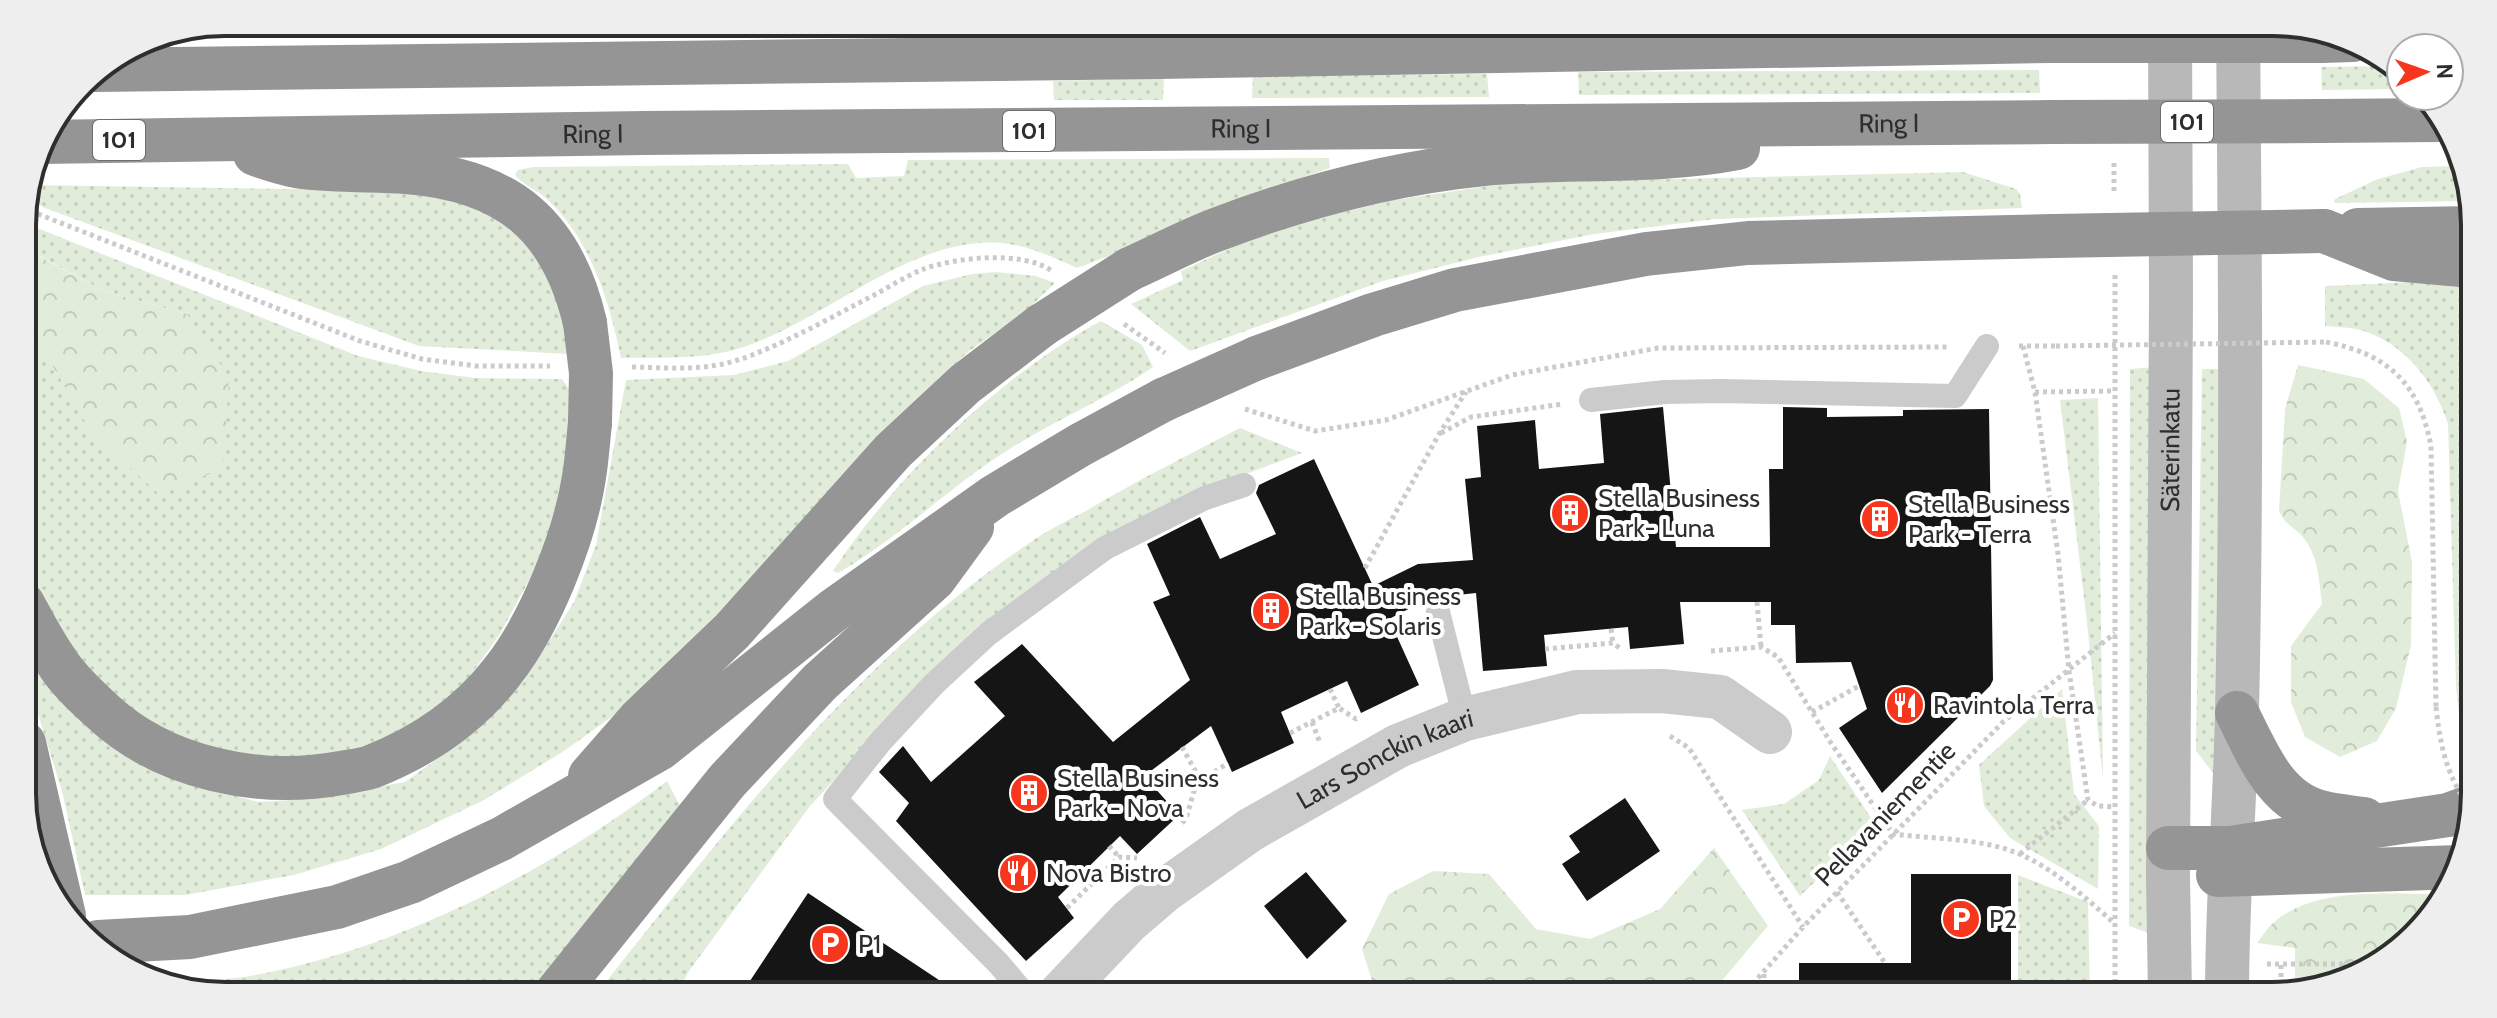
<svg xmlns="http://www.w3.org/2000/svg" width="2497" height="1018" font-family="Cabin,sans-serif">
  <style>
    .grass { fill: url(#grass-dots) }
    .forest { fill: url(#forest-crowns) }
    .building { fill: #151515 }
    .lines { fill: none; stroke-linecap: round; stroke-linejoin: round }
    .path { stroke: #cbcbcb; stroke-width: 5; stroke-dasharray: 4 4; stroke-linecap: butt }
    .lane { stroke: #cbcbcb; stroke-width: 24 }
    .street { stroke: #cbcbcb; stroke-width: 44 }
    .secondary { stroke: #b8b8b8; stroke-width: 44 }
    .highway { stroke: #959595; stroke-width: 44 }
    .path-bridge { stroke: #cbcbcb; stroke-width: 5; stroke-dasharray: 4 4; stroke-linecap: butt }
    .highway-bridge { stroke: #959595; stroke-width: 44 }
    .labels { text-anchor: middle; stroke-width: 8; stroke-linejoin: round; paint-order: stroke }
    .shield { fill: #fff; stroke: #6d6d6d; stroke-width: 2 }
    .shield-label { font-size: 24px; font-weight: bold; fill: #2e2e2e }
    .street-label { font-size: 26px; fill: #2e2e2e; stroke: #fff }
    .poi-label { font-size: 26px; fill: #2e2e2e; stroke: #fff; text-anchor: start }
    .rim { fill: none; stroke: #2e2e2e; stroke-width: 4 }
  </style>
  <defs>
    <pattern id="grass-dots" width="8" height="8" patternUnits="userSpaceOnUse" patternTransform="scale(2)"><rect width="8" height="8" fill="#e1edda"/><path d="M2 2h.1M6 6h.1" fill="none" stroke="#c1ccbb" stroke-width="1.8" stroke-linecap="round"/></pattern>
    <pattern id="forest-crowns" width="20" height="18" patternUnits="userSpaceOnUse" patternTransform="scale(2)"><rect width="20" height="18" fill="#e1edda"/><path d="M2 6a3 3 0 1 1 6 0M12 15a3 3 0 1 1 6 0" fill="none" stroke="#c1ccbb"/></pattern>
  </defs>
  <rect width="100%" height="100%" fill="#fff"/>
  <path class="grass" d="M225,22H1234L147,38Z
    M2387,66L2401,77V89L2322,90L2321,67Z
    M2039,70L2040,93L1579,95L1578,72Z
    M1487,74L1489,97L1252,98L1253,76Z
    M1164,78L1163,100H1054L1053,81Z
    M1329,158L1330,168L1193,215L1109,256L1077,268C1053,257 1029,246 1002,243C907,236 825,323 737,349C700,360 659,357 621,358C609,301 592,243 549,201C538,190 524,186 515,175L518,170L533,167L848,164L856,178L904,176L908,160Z
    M2460,166L2473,201L2334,203L2335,199L2378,179L2422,167Z
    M1963,172L2016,189L2020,194L2022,208L1715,219L1594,234L1479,257L1383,281L1190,351L1131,304L1183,280L1181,271L1237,245L1311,220L1394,200L1509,183Z
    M30,185L422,191L472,201L530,243L560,300L569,354L419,346L45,208L26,197Z
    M22,222L358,356L421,371L475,378L562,379L574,396L556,520L536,567L500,634L458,693L416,726L365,751L270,761L169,739L121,704L75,657L43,608L23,559V307L37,311L39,342L187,314L104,291L34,253H23Z
    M996,272L1036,276L1055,283L1025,312L969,351L909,407L645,693L564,751L484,800L381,849L294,875L185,895H85L62,791L32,695V667L89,729L138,762L200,787L259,802L308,799L405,782L476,731L523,682L574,602L596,545L626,380L734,375L788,361L923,286L972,274Z
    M2413,282L2461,285L2473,290L2475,770L2466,778L2456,687L2448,424C2435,382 2402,339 2356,329C2346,327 2335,327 2325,326V286Z
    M1101,321L1142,345L1153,367C1107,399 1055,420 1008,450C949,487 899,538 838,573L833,571C894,477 1003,374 1101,321Z
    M2155,367L2149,933L2129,926L2130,369Z
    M2202,369H2225L2219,780L2196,751Z
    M2098,398L2103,779L2087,622L2060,400Z
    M1240,428L1302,453L1187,496L978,627L810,806L689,971L676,996H595C724,833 853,662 1028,544C1046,531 1066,521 1086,511C1136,481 1188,455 1240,428Z
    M2062,689L2074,794L2099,826L2098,889L2010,838L1984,806L1979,765Z
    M1830,756L1875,824L1800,896L1742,810L1784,804L1819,780Z
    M667,781L681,808L530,996H225L171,985C195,982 220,980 244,977C392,953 550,871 667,781Z
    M2018,875L2088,902L2090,996H2018Z"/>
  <path class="forest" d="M33,253L104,291L187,314L229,377L223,468L160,495L91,432L39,342L37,311L23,307V253Z
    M2298,365L2364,379L2399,408L2407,442L2398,491L2412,562L2411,645L2396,708L2377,741L2340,757L2305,737L2291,702V646L2322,604C2319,582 2319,559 2305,540C2296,527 2287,528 2279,511L2285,409Z
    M1714,848L1768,926L1709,996H1377L1362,949L1389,894L1433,871L1489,874L1536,929L1590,939L1660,909Z
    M2442,894L2395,954L2295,992V948L2257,943C2262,937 2266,929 2272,924C2315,885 2388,895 2442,894Z"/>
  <path class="building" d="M1663,407L1676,547H1770L1769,469H1783V407L1827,408V417L1903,416V410L1989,409L1993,680L1990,686L1882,793L1839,728L1867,709L1851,662L1796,663L1795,625H1771V602H1680L1684,644L1630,649L1628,627L1544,635L1547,666L1483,671L1476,593L1430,598L1389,619L1419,685L1361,713L1347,681L1281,712L1294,743L1232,772L1211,726L1144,776L1179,815L1137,854L1120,836L1058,897L1074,918L1026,961L896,821L909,803L879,772L903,746L931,782L1005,716L974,682L1022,644L1113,742L1190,680L1153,602L1170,595L1147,544L1200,517L1220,559L1276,534L1256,493L1259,485L1314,459L1373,586L1418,564L1473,560L1465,479L1481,477L1477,426L1535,420L1539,469L1604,463L1600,414Z
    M1625,798L1660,851L1587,901L1562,864L1580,852L1569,836Z
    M1306,872L1347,921L1307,959L1264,906Z
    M1911,874H2011V996H1799V963H1911Z
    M808,893L963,996H740Z"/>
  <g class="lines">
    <path class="path" d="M2114,163V193
      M23,208L360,341L422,359L476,366H550
      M2115,275V996
      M1124,324L1165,353
      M2326,342C2388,354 2419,383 2431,446L2436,707
      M2019,346H2056
      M2023,346L2035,392L2058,554L2069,671L2088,800L2098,806L2114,807
      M632,367C677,368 709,372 752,355C796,338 837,314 878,293C892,285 907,276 921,270C955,257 1022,250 1052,271
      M2035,392L2115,391
      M1245,409L1315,431L1386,420L1512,375L1658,348L1949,347
      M1441,433L1471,417L1563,404
      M1365,568L1439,434L1466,392
      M1757,602L1761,647
      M1611,629L1613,643
      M1545,649L1613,643L1621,649
      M1711,651L1761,647L1778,657L1831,743L1893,834C1933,839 1980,838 2017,853C2052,867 2086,898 2114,923
      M1330,689L1339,708
      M1812,712L1859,686
      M1312,722L1320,743
      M1290,733L1339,708L1356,719L1360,717
      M1670,736L1689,748L1803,927
      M1182,747L1201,781
      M1182,823L1186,819L1196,784L1228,763
      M1109,846L1119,857
      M2020,854L2088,800
      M1837,892L1885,963
      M1067,908L1119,857L1137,858
      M2267,964H2369
      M2281,965V996
      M1764,974V996
      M962,995L975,984
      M1742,996L1803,927L2003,722L2115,633"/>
    <path class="lane" d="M1591,400L1665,392L1722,391L1955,396L1987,346
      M1438,612L1465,719
      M1026,996L999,964L835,799L881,741L934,684L988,634L1105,548L1205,498L1244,485"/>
    <path class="street" id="s1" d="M1058,996L1129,921L1164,891L1250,830L1398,746L1465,719L1577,692L1662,691L1720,697L1770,732"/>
    <g class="secondary">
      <path id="s2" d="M2170,996L2168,877L2171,295L2170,22"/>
      <path d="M2227,996C2227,901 2235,806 2237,712C2242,482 2240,252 2238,22"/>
    </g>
    <g class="highway">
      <path d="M2321,41L2353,40"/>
      <path d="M95,70L1158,57L2051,41"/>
      <path d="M2322,121L2441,120"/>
      <path id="s3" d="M41,142L645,133L2052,122"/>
      <path d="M255,154C270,159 286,165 302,167C336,171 372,170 406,172C507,180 562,224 585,323"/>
      <path d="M2358,230L2473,228"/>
      <path d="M2324,231L2394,259L2473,266"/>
      <path d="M1130,269C1157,257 1185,242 1213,231C1299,198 1392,173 1484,164C1568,156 1655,164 1738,148"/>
      <path d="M1257,358L1373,315L1455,290L1646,254L1748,243L2054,236"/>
      <path d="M23,604C34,624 44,644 57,662C68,680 87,697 102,711C164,769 260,788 341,773C351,771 362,770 371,767C422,747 468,716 502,672C540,624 575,537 584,477C587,459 588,441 590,423"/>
      <path d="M2237,713C2257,752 2274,800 2320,812C2334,816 2350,817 2364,819"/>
      <path d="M24,743L64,916"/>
      <path d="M590,776L639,720L732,631L893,451L965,384L1042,325"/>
      <path d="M2168,848H2230L2448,815L2473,806"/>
      <path d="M2218,875L2460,867"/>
      <path d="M98,942L190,937L337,907L410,882L501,839L659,749L834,610L995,496L1080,445L1163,400"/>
      <path d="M554,996L727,781L820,682L934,579L972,527"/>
    </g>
    <path class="path-bridge" d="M2056,346L2326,342
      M2436,707C2440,745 2447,779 2472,810"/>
    <path class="highway-bridge" d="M2051,41H2321
      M2052,122L2322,121
      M2054,236L2324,231
      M585,323L591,373L590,423
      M1042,325L1130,269
      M1163,400L1257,358"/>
  </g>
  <defs>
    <g id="building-disc" transform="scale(2)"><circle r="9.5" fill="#f7361e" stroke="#fff"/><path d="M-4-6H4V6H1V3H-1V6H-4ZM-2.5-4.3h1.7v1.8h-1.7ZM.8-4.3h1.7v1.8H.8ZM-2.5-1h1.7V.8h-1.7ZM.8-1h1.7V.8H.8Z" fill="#fff"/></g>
    <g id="restaurant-disc" transform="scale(2)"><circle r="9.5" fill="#f7361e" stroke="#fff"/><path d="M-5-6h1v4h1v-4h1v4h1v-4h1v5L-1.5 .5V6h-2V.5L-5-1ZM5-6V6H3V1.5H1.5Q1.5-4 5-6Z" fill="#fff"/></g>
    <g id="parking-disc" transform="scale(2)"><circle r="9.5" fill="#f7361e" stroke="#fff"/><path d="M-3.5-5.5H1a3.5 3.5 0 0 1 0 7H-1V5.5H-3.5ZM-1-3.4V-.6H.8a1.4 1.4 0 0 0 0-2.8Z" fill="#fff"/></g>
  </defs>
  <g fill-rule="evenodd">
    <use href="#building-disc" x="1570" y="513"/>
    <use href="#building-disc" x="1880" y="519"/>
    <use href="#building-disc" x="1271" y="611"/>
    <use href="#restaurant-disc" x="1905" y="705"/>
    <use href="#building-disc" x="1029" y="793"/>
    <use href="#restaurant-disc" x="1018" y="873"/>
    <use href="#parking-disc" x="1961" y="919"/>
    <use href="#parking-disc" x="830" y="944"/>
  </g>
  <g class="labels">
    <g class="shield">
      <rect x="2161" y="102" width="52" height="40" rx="6"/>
      <rect x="1003" y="111" width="52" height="40" rx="6"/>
      <rect x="93" y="120" width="52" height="40" rx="6"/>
    </g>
    <g class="shield-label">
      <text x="2187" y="130">101</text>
      <text x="1029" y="139">101</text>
      <text x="119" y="148">101</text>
    </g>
    <g class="street-label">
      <text dy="9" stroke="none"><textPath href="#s3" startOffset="1848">Ring I</textPath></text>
      <text dy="9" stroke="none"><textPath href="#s3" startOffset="1200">Ring I</textPath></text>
      <text dy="9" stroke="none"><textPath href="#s3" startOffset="552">Ring I</textPath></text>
      <text dy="9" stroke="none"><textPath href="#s2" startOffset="546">Säterinkatu</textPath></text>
      <text dy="9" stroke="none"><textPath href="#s1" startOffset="408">Lars Sonckin kaari</textPath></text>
      <text transform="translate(1885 814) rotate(-46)" y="9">Pellavaniementie</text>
    </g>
    <g class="poi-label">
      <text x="1598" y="507">Stella Business<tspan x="1598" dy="30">Park- Luna</tspan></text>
      <text x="1908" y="513">Stella Business<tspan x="1908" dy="30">Park - Terra</tspan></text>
      <text x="1299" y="605">Stella Business<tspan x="1299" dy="30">Park - Solaris</tspan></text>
      <text x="1933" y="714">Ravintola Terra</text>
      <text x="1057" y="787">Stella Business<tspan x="1057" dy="30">Park - Nova</tspan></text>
      <text x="1046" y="882">Nova Bistro</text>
      <text x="1989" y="928">P2</text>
      <text x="858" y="953">P1</text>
    </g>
  </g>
  <path d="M0 0H2497V1018H0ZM225 36H2272A189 189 0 0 1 2461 225V793A189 189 0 0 1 2272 982H225A189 189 0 0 1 36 793V225A189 189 0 0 1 225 36Z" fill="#eee" fill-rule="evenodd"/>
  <path class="rim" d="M225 36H2272A189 189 0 0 1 2461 225V793A189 189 0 0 1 2272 982H225A189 189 0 0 1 36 793V225A189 189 0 0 1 225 36Z"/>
  <g transform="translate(2425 72) rotate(88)"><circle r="38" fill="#ffffff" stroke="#ababab" stroke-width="2"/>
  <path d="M0-6L14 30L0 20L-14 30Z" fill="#f7361e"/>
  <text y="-12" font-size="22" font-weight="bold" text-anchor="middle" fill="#2e2e2e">N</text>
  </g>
</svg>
